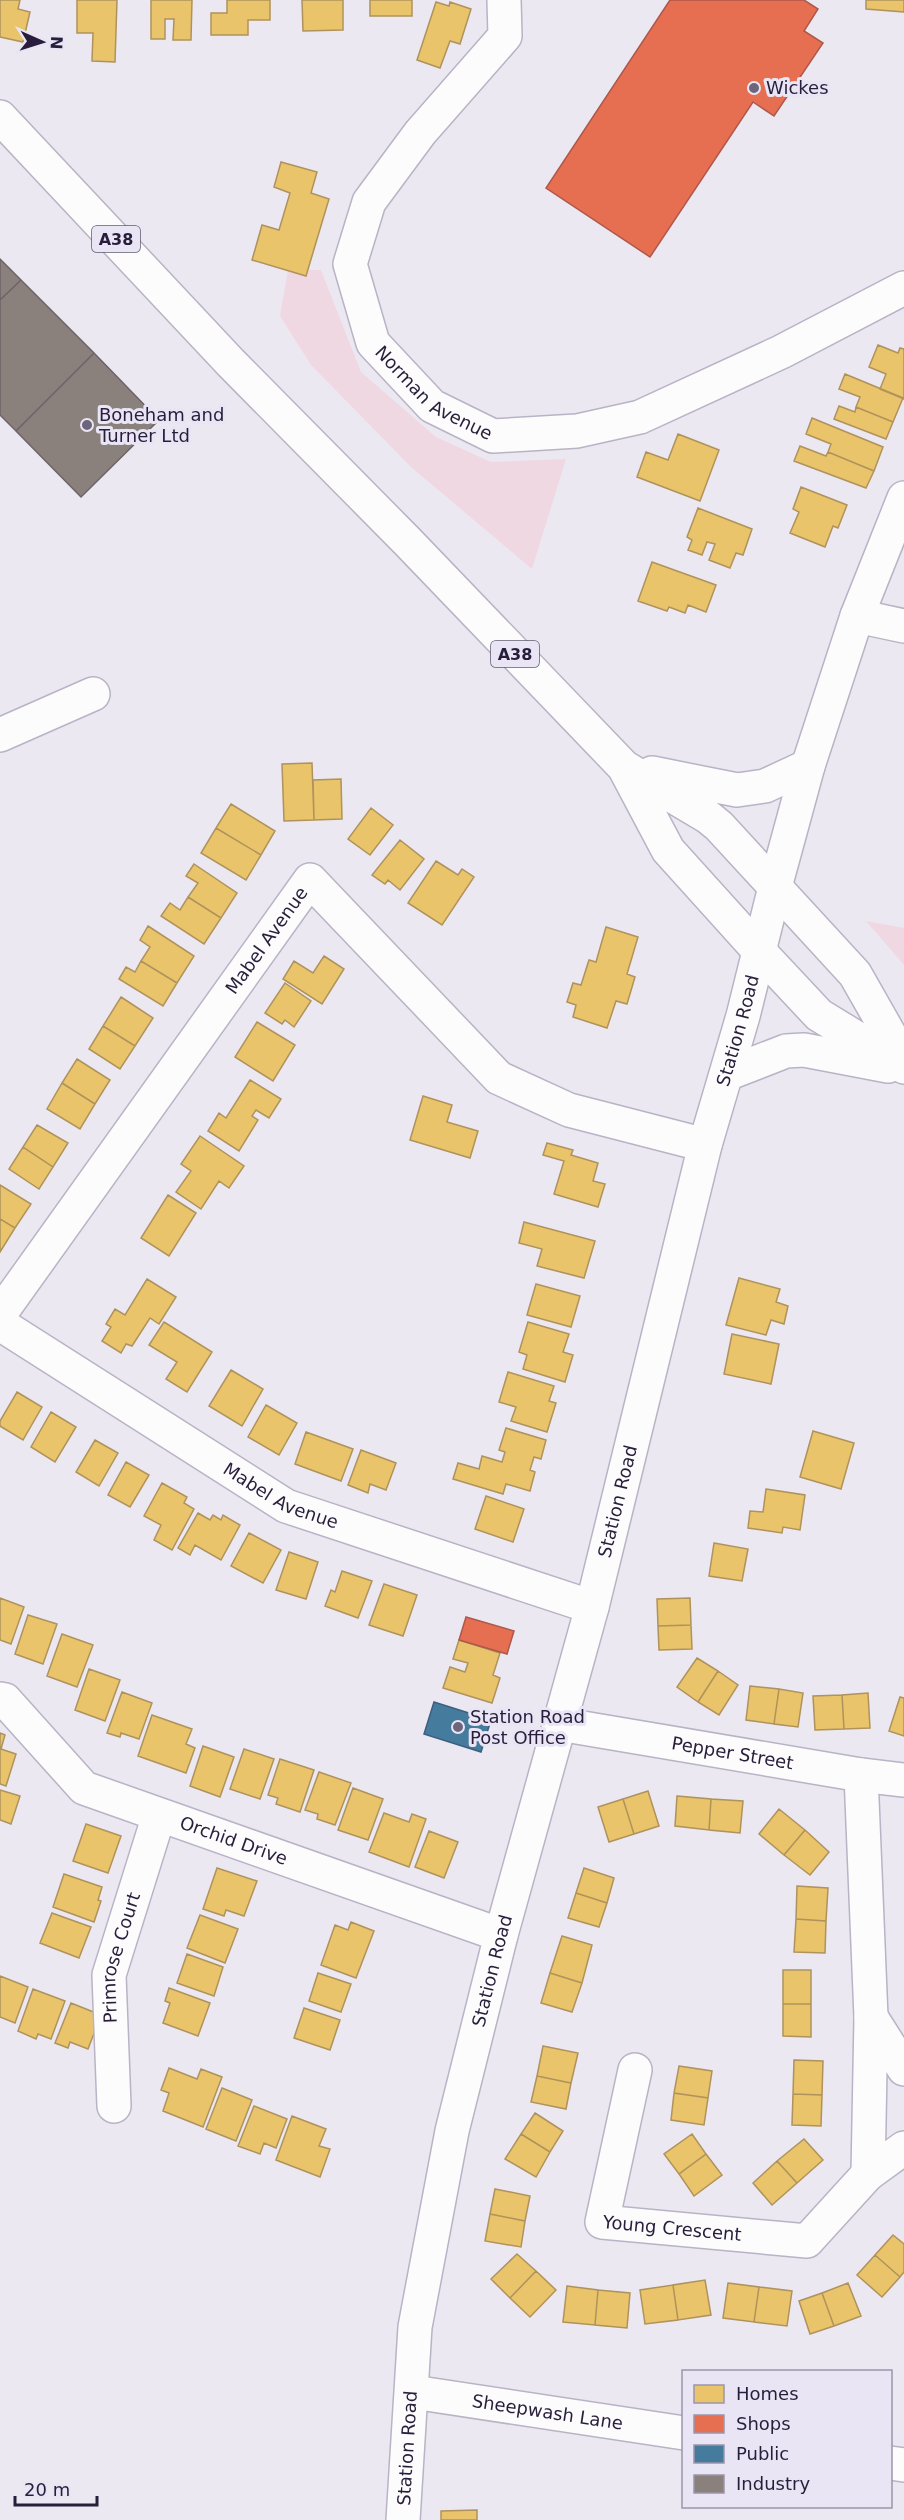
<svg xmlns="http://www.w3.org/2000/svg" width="904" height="2520" font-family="'DejaVu Sans',sans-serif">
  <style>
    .green { fill: #f0d8e3 }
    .homes { fill: #e9c46a; stroke: #af925c; stroke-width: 1.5 }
    .shops { fill: #e76f51; stroke: #ae574a; stroke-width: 1.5 }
    .public { fill: #457b9d; stroke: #3c5f80; stroke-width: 1.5 }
    .industry { fill: #8a817c; stroke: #6d6368; stroke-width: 1.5 }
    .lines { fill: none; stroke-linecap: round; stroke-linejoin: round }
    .minor-casing { stroke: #b9b3c5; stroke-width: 36 }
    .major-casing { stroke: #b9b3c5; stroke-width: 36 }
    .highway-casing { stroke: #b9b3c5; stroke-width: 36 }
    .minor { stroke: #fcfcfd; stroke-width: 33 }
    .major { stroke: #fcfcfd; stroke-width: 33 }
    .highway { stroke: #fcfcfd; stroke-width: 33 }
    .poi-dot { fill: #6c657b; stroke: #e9e5f5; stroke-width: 2 }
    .labels { text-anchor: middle; stroke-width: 6; stroke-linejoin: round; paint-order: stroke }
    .shield { fill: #e9e5f5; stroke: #625a73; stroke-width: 1.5 }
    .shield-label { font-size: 16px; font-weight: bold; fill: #281e3b }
    .poi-label { font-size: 18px; fill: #281e3b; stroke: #e9e5f5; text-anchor: start }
    .street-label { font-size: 18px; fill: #281e3b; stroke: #e9e5f5 }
  </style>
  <rect width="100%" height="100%" fill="#ebe8f2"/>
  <path class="green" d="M288,270H321L361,372L436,437L491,462L566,459L532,569L411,467L311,365L280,316Z
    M866,921L904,928V965Z"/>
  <path class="homes" d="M0,0H20L18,9L30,12L23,42L0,37Z
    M77,0H117L115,62L92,61L93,33H77Z
    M151,0H192L191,40H173L174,19H165V39H151Z
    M227,0H270V20H248V35H211V13H227Z
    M302,0H343V30L303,31Z
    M370,0H412V16H370Z
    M866,0H904V12L866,9Z
    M436,2L449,6L450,2L471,9L460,44L450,41L440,68L417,60Z
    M281,162L317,172L311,193L329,199L306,276L252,260L262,225L279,230L290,193L274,187Z
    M878,345L898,353L900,348L904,349V399L880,389L886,374L869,367Z
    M845,374L903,398L893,422L856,407L860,397L839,389Z
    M839,406L855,412L856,407L893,422L886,439L834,419Z
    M812,418L883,447L874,471L828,452L831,444L806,434Z
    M678,434L719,450L700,501L637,477L646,452L668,460Z
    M800,446L826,456L828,452L874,471L866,488L794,461Z
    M801,487L847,505L838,528L833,526L825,547L790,533L799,512L793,509Z
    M698,508L752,529L743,555L736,553L730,568L709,560L715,544L707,542L702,555L688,550L692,540L687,537Z
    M652,562L716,585L706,612L688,605L685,613L669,607L667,611L638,601Z
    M312,763L314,820L284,821L282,764Z
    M341,779L342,819L314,820L313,780Z
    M231,804L275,831L261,855L216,828Z
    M371,808L393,825L370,855L348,839Z
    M216,828L261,855L246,880L201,853Z
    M400,840L424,859L400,890L388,880L385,884L372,875Z
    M436,861L458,875L462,869L474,877L442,925L408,903Z
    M194,864L237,893L221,918L188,897L198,883L186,876Z
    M188,897L221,918L204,944L161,916L170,903L180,910Z
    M148,926L194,956L177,983L141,961L150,947L140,940Z
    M606,927L638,937L627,974L635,977L627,1004L616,1001L607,1028L573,1017L576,1005L567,1002L573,983L581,985L589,960L596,962Z
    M324,956L344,969L322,1004L283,979L294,961L313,973Z
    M141,961L177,983L163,1006L119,979L126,967L135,972Z
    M285,983L311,1001L294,1027L285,1020L282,1024L265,1013Z
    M121,997L153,1018L135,1046L103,1026Z
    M257,1022L295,1045L273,1081L235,1057Z
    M103,1026L135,1046L120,1069L89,1049Z
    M77,1059L110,1080L95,1104L62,1083Z
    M250,1080L281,1099L269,1118L256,1110L252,1116L258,1120L239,1151L208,1131L219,1113L226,1118Z
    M62,1083L95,1104L80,1129L47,1109Z
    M423,1096L452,1105L447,1122L478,1131L470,1158L410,1140Z
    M37,1125L68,1143L53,1167L23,1147Z
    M200,1136L244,1166L229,1188L219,1181L201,1209L176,1192L191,1171L181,1164Z
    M547,1143L573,1150L571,1155L598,1163L593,1181L605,1184L598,1207L554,1194L564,1161L543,1155Z
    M23,1147L53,1167L39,1189L9,1169Z
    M0,1185L31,1204L15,1228L0,1219Z
    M168,1195L196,1213L169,1256L141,1238Z
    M0,1219L15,1228L0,1252Z
    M524,1222L595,1241L584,1278L537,1266L542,1249L519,1243Z
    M739,1278L780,1289L776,1302L788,1306L784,1324L771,1320L766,1335L726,1325Z
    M147,1279L176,1297L159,1324L150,1318L132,1346L126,1344L121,1353L102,1341L111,1327L106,1324L115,1309L125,1315Z
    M536,1284L580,1296L571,1327L527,1315Z
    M164,1322L212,1352L187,1392L166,1379L177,1362L149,1345Z
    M528,1322L569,1334L563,1352L573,1355L565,1382L523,1369L527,1355L519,1352Z
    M732,1334L779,1344L771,1384L724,1374Z
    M231,1370L263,1389L242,1426L209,1406Z
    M508,1372L554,1386L549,1401L556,1403L547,1432L511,1421L516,1407L499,1402Z
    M17,1392L42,1407L23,1440L0,1426V1421Z
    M266,1405L297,1423L279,1455L248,1437Z
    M51,1412L76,1427L55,1462L31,1447Z
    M506,1428L546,1440L541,1459L534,1457L530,1470L535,1472L530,1491L506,1484L503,1494L453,1479L458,1463L479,1469L482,1456L502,1462L505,1452L499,1450Z
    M813,1431L854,1443L841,1489L800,1477Z
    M306,1432L353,1449L341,1481L295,1464Z
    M95,1440L118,1453L99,1486L76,1472Z
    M361,1450L396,1463L386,1490L370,1484L368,1493L348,1485Z
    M126,1462L149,1475L130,1507L108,1495Z
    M162,1483L187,1497L184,1503L194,1509L172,1550L154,1540L161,1525L144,1516Z
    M766,1489L805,1495L800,1530L783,1527L782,1533L748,1528L750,1511L763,1512Z
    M486,1496L524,1509L513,1542L475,1529Z
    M198,1513L210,1520L213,1515L221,1520L223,1515L240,1525L221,1560L195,1545L190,1555L178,1548Z
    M249,1533L281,1550L263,1583L231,1566Z
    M714,1543L748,1549L742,1581L709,1576Z
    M289,1552L318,1562L306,1599L276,1590Z
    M342,1571L372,1581L358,1618L325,1606L331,1590L335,1592Z
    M384,1584L417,1595L403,1636L369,1625Z
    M0,1598L24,1607L11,1644L0,1640Z
    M690,1598L691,1625L658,1626L657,1599Z
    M28,1615L57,1624L43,1664L15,1654Z
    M691,1625L692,1649L659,1650L658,1626Z
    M62,1634L93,1645L77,1687L47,1676Z
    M459,1640L500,1653L493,1675L500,1678L492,1703L443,1688L450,1667L465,1672L468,1663L453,1659Z
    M697,1658L718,1671L698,1702L677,1687Z
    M89,1669L120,1680L105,1721L75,1710Z
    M718,1671L738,1685L719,1715L698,1702Z
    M750,1686L779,1689L774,1724L746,1720Z
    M779,1689L803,1693L798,1727L774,1724Z
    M122,1692L152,1703L139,1739L121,1733L120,1737L107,1733Z
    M868,1693L870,1728L844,1729L842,1695Z
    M842,1695L844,1729L815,1730L813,1696Z
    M900,1697L904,1698V1736L889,1731Z
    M152,1715L192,1729L186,1744L195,1748L186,1773L138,1756Z
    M0,1733L5,1735L1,1749L16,1754L6,1786L0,1784Z
    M203,1746L234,1757L220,1797L190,1786Z
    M244,1749L274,1759L260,1799L230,1789Z
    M280,1759L314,1770L300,1812L276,1804L278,1798L268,1795Z
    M319,1772L351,1783L335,1825L317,1819L318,1814L305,1810Z
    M353,1788L383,1799L368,1840L338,1830Z
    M0,1790L20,1796L11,1824L0,1820Z
    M648,1791L659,1826L634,1834L623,1799Z
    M677,1796L711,1799L709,1830L675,1826Z
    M623,1799L634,1834L609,1842L598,1807Z
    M711,1799L743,1801L740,1833L709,1830Z
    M779,1809L805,1830L784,1855L759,1834Z
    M384,1813L409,1822L412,1814L426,1819L409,1867L369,1852Z
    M86,1824L121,1836L108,1873L73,1861Z
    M805,1830L829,1852L810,1875L784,1855Z
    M429,1831L458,1842L444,1878L415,1867Z
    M217,1868L257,1881L244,1916L226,1910L224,1916L203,1909Z
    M584,1868L614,1878L607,1903L576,1893Z
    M64,1874L102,1887L98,1900L101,1901L94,1922L53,1907Z
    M797,1886L828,1888L826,1921L796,1919Z
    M576,1893L607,1903L599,1927L568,1918Z
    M52,1913L91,1927L79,1958L40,1943Z
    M200,1915L238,1929L225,1963L187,1948Z
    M796,1919L826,1921L825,1953L794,1952Z
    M351,1922L374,1931L356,1978L321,1965L335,1925L348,1930Z
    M562,1936L592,1945L582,1983L550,1973Z
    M187,1954L223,1967L214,1996L177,1983Z
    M783,1970H811V2004H783Z
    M318,1973L351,1984L341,2012L309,2001Z
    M550,1973L582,1983L572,2012L541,2003Z
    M0,1976L28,1987L15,2023L0,2017Z
    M169,1988L210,2003L198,2036L163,2023L170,2003L165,2001Z
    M33,1989L65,2001L51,2039L38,2034L36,2039L18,2031Z
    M71,2003L101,2015L88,2049L70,2042L68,2048L55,2043Z
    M783,2004H811V2037L783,2036Z
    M304,2008L340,2020L330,2050L294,2038Z
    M543,2046L578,2053L571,2083L537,2076Z
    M794,2060L823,2061L822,2095L793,2094Z
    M679,2066L712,2071L708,2098L674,2093Z
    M169,2068L197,2079L201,2069L222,2077L203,2127L163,2111L169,2093L161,2090Z
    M537,2076L571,2083L566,2109L531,2102Z
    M222,2088L252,2100L236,2141L206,2129Z
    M674,2093L708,2098L704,2125L671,2120Z
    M793,2094L822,2095L821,2126L792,2125Z
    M254,2106L287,2119L276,2148L264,2143L260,2154L238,2146Z
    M535,2113L563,2131L550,2152L521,2134Z
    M292,2116L326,2129L319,2146L330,2149L320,2177L276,2160Z
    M521,2134L550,2152L536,2177L505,2159Z
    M692,2134L706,2154L679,2174L664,2154Z
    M804,2139L823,2160L797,2183L777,2161Z
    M706,2154L722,2175L694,2196L679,2174Z
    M777,2161L797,2183L772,2205L753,2183Z
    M495,2189L530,2196L525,2221L490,2214Z
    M490,2214L525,2221L521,2247L485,2241Z
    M893,2235L904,2244V2272L900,2277L875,2255Z
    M517,2254L536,2271L510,2298L491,2279Z
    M875,2255L900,2277L882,2297L857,2275Z
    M536,2271L556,2290L530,2317L510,2298Z
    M705,2280L711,2315L678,2320L673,2285Z
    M728,2283L759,2287L754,2322L723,2318Z
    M848,2283L861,2316L834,2326L822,2293Z
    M673,2285L678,2320L645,2324L640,2290Z
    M567,2286L598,2290L595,2325L563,2322Z
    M759,2287L792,2291L787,2326L754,2322Z
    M598,2290L630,2293L627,2328L595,2325Z
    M822,2293L834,2326L810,2334L799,2301Z
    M477,2510V2520H441V2511Z"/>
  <path class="shops" d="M670,0H804L818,9L804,31L823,43L774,116L753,102L650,257L546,188Z
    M466,1617L514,1631L507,1654L459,1640Z"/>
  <path class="public" d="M434,1702L491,1720L481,1752L424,1734Z"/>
  <path class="industry" d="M0,259L21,280L0,300Z
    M21,280L94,353L16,431L0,415V300Z
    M94,353L159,420L81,497L16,431Z"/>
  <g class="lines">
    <g class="minor-casing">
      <g id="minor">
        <path id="s1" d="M504,0L505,36L420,133L369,202L350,264L373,343L432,406L493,436L577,431L640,417L781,352L904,288"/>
        <path d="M857,616L904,626"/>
        <path d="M0,735L93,694"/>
        <path d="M775,887L808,766L857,616L904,498"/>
        <path id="s2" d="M0,1314L310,880L499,1078L569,1110L705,1145"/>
        <path id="s3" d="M0,1324L286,1506L592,1607"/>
        <path id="s4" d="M0,1699L5,1700L84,1788L501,1935"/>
        <path id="s5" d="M559,1724L861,1775L904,1780"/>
        <path d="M861,1775L871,2017L868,2174"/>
        <path d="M871,2017L904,2069"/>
        <path id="s6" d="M635,2070L602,2222L807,2241L868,2174L904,2148"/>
        <path id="s7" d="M114,2106L109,1975L159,1815"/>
        <path id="s8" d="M413,2392L684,2433"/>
        <path d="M890,2463L904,2465"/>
      </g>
    </g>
    <g class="major-casing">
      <g id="major">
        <path id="s9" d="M403,2520L415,2327L452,2131L501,1935L592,1607L705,1145L743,1016L775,887"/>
      </g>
    </g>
    <g class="highway-casing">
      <path id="highway" d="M0,117L231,363L407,541L624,767L708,817L719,826L855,974L904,1060
        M624,767L668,850L760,952L819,1015L904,1067
        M652,773L737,790L765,786L808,766
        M727,1074L786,1051L804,1050L888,1066"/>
    </g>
    <use href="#minor" class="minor"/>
    <use href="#major" class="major"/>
    <use href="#highway" class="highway"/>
  </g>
  <g class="poi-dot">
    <circle cx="754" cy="88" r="6"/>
    <circle cx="87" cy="425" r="6"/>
    <circle cx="458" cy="1727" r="6"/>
  </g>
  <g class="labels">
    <g class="shield">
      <rect x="92" y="226" width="48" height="26" rx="4.5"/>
      <rect x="491" y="641" width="48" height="26" rx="4.5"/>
    </g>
    <g class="shield-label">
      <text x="116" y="245">A38</text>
      <text x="515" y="660">A38</text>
    </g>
    <g class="poi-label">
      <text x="766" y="94">Wickes</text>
      <text x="99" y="421">Boneham and<tspan x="99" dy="21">Turner Ltd</tspan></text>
      <text x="470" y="1723">Station Road<tspan x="470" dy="21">Post Office</tspan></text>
    </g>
    <g class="street-label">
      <text dy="6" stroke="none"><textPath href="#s1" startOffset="478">Norman Avenue</textPath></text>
      <text dy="6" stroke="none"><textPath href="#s2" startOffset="459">Mabel Avenue</textPath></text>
      <text dy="6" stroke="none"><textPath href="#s9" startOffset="1530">Station Road</textPath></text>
      <text dy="6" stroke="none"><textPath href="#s3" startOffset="330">Mabel Avenue</textPath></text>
      <text dy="6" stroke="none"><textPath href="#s9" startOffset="1044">Station Road</textPath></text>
      <text dy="6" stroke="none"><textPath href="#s5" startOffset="176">Pepper Street</textPath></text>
      <text dy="6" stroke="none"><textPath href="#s4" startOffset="282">Orchid Drive</textPath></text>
      <text dy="6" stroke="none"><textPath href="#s7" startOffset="150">Primrose Court</textPath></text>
      <text dy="6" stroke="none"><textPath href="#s9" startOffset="558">Station Road</textPath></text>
      <text dy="6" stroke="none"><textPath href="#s6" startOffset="226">Young Crescent</textPath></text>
      <text dy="6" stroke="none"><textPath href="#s8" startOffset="136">Sheepwash Lane</textPath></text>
      <text dy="6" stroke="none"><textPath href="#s9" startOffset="72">Station Road</textPath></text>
    </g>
  </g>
  <rect x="682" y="2370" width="210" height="138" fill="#e9e5f5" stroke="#9c95ab" stroke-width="1.5"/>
  <rect x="694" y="2385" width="30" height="18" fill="#e9c46a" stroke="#9c95ab" stroke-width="1.5"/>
  <text x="736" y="2400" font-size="18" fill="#281e3b">Homes</text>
  <rect x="694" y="2415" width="30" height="18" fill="#e76f51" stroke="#9c95ab" stroke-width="1.5"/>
  <text x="736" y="2430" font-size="18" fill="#281e3b">Shops</text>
  <rect x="694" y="2445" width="30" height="18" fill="#457b9d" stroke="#9c95ab" stroke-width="1.5"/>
  <text x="736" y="2460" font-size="18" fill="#281e3b">Public</text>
  <rect x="694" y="2475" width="30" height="18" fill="#8a817c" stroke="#9c95ab" stroke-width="1.5"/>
  <text x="736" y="2490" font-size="18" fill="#281e3b">Industry</text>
  <g transform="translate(42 42) rotate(93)" stroke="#e9e5f5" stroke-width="4.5" paint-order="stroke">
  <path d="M0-4.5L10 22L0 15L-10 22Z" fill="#281e3b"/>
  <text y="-9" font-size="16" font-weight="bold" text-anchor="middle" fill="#281e3b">N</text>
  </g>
  <path d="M15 2496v9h82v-9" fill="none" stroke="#281e3b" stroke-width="3"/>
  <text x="24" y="2496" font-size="18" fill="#281e3b" stroke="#e9e5f5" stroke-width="4.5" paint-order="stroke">20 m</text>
</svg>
